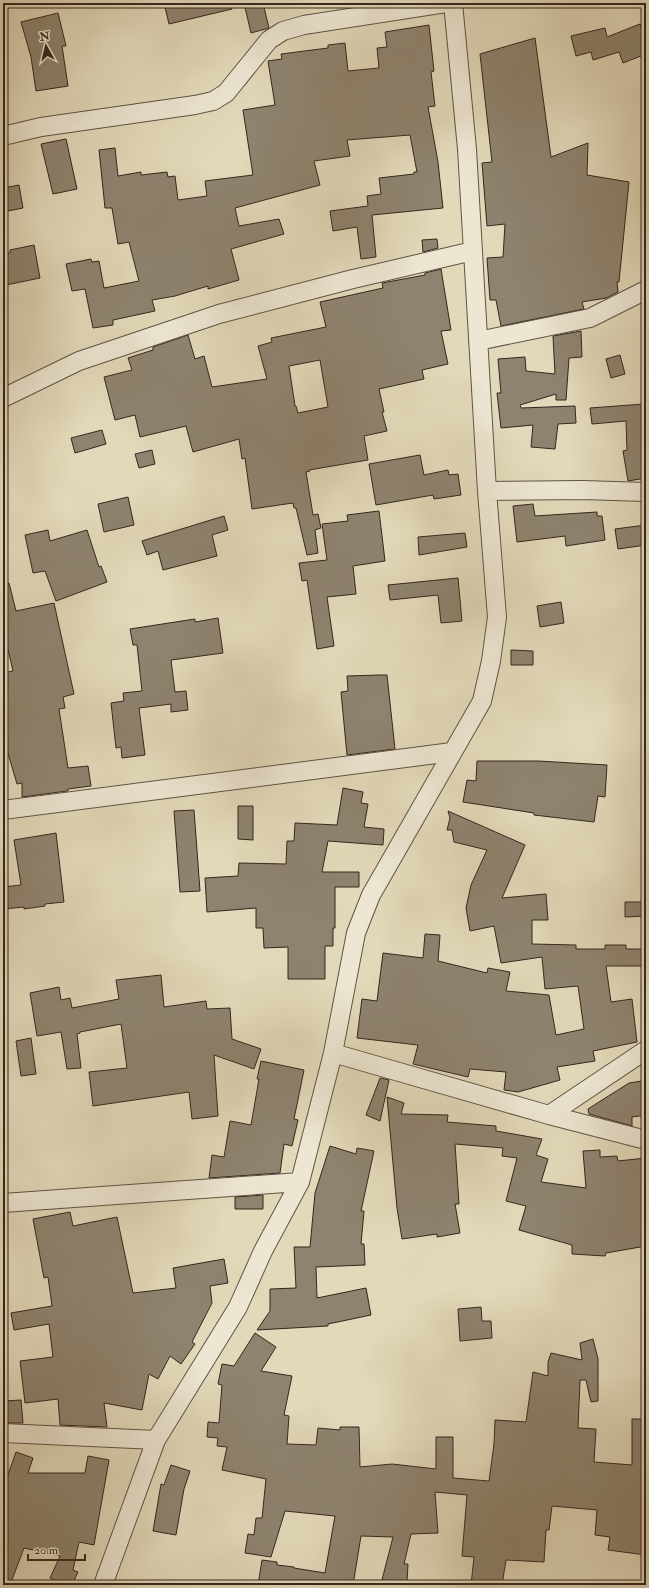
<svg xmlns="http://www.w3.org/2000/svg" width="649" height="1588" font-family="'IM FELL Double Pica',serif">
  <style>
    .building { fill: #8e836f; stroke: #34261e; fill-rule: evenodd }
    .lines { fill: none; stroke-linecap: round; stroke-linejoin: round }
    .minor-casing { stroke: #605345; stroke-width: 20 }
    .minor { stroke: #ece6d2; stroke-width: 18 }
  </style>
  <rect width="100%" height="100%" fill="#e2d9ba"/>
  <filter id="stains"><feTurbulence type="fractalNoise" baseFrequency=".005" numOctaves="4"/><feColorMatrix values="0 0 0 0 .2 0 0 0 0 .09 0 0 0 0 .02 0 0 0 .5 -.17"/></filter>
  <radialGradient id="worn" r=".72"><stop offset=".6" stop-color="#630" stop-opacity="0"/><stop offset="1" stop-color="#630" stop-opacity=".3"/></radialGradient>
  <path class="building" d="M164,3H231L232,9L169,24Z
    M244,3H263L269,28L251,33Z
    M58,13L66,46H62L68,86L36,91L31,57L21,22Z
    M640,24L646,40V54L623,63L619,52L593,60L591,52L576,56L571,36L605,28L607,37Z
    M429,25L434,71L431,72L435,106L428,107L438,162L443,208L372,215L376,257L361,259L357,227L333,231L330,211L368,206L367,196L381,194L379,178L414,174V172H417L410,135L347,140L350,156L314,161L320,185L235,208L239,226L279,219L284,234L231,249L239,280L208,289V286L175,296L152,300L155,311L113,320V325L93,328L85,289L72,291L66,264L91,259L92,262L99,261L104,288L139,281L129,242L118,244L112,208H105L99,150L115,148L118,176L141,172V175L167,172L168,177L175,176L178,200L207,196L205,181L253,175L243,110L275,105L268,61L282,59L281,54L328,48V45L345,43L348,71L379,68L377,48L387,47L385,32Z
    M535,38L551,157L588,143L587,175L629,182L619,282H617L618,292L606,298L582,302L584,309L501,326L496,300H490L487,258L503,257L505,224L487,226L482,163L492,162L480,54Z
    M66,139L77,189L53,194L41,144Z
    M19,185L23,208L3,212V188Z
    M437,239L438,248L423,252L422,240Z
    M34,245L40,278L6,285L3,271V254L10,253V250Z
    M441,269L451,330L441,331L448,364L422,370L424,379L379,389L384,412H382L387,431L364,436L368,460L309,470L310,471L306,472L313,515L318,514L321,528L315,530L318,553L307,555L296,508H294L293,503L252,509L245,458L242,459L239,439L193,452L186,426L140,437L135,415L115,420L104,377L132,370L128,358L153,350V347L188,335L195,359L204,356L212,387L267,379L258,346L272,342L271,338L326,327L320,302L383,288L382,283L425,275V273ZM320,360L328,407L298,413L296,406H295L289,366Z
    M581,331L582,357L569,358L566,400H556V394L520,405L521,408L575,406L576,423L558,424L555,449L531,447L533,425L501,428L497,393H501L498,359L525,357L526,371L555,374L553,336Z
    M620,355L625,374L611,378L606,359Z
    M644,404L646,478L628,481L623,451L627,450L626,421L592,424L590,408Z
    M102,430L106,444L75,453L71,438Z
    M152,450L155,464L139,468L135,454Z
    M420,455L424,475L448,470L449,475L458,474L461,495L434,499L433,495L376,505L369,464Z
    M128,497L134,525L104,532L98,504Z
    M533,504L535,516L597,512V516H602L605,540L566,546L565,536L517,542L513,506Z
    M379,511L385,561L353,566L356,594L327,597L334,646L317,649L307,580L302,581L299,563L327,560L322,524L348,521L347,515Z
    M224,516L228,530L212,535L217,556L163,570L158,551L147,555L142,541Z
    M646,525V545L618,549L615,529Z
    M48,530L50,541L87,530L99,567L101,566L107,582L56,601L45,571L33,573L25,535Z
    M465,533L467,547L419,555L418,537Z
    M458,578L462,621L441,623L438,595L390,600L388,585Z
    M9,583L16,611L54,603L74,694L63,697L65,708L59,709L68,768L88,766L91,786L68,789V791H67L22,797V783L17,784L3,736V673L13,671L3,628V584Z
    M561,602L564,623L540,627L537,606Z
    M218,618L223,653L171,660L175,692L186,691L188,710L171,712V704L139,708L145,755L122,758L121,747L116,748L111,703L124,701L123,693L142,691L137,645H133L130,629L195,619V622Z
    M511,650L533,651V665H511Z
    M379,675H387L395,749L347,755L341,692L348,691L347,676Z
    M477,761H538L607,765L605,797L598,796L594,822L534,815V813L463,802L467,780L476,781Z
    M343,788L363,792L361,803L368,804L364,827L384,829L383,845L328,841L322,872H359V887H335V928H333V946H325V979H288V947L264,948L263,928H256V908L207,912L205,878L238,876L239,863L286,864L287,841H294L295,823L337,825Z
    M238,806H253V840L238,839Z
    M194,810L200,891L180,892L174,811Z
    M448,811L525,845L502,898L546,894L548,920H532V944L576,945V949H605V945H626V949H642V966H606L611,1002L632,999L637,1042L593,1051L595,1061L557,1067L560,1080L518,1092L504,1090L506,1072L470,1069L468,1077L413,1064L418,1045L357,1038L362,999L377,1001L383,953L423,958L425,934L440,935L438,961L487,973L488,968L510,972L506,991L549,995L556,1035L584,1029L578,986L545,989L542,957L501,963L494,926L470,931L466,908L471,885L487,850L454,842L452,830H447L450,818Z
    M56,833L64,902L45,904V906L24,909V907L3,909V887L21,885L14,840Z
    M625,902H646V916L625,917Z
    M161,975L164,1007L206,1001L207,1009L230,1008L232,1039L261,1049L254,1069L214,1055L218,1116L192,1119L189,1092L93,1106L89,1072L127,1068L121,1024L80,1032V1033L77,1034L81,1068L67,1069L61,1032L37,1036L30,993L59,987L61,1000L70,998L72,1008L119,999L116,980Z
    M31,1038L36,1074L21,1076L16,1041Z
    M261,1061L304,1070L294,1119L298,1120L292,1146L284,1144L280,1173L209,1178L212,1155L224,1157L230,1121L251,1125L259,1079H257Z
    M380,1078L389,1080L380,1121L366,1115Z
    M642,1081L646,1115L632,1117V1126L589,1114L588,1109L629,1083Z
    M387,1097L404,1103L401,1114L448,1115L447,1122L496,1126V1131L542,1139L536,1155L548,1159L541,1182L586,1188L583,1151L600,1150V1157L617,1156L618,1161L646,1158V1246L606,1253L605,1256L572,1254V1245L519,1230L526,1206L506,1201L517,1158L502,1156L503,1148L455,1144L459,1204H455L460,1233L437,1237V1234L402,1239L397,1208Z
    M330,1146L356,1154L357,1148L374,1151L361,1211H364L361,1244H364L365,1265L316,1267L317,1298L366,1288L371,1315L328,1324V1326L257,1330L270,1311V1289L296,1288L294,1247H310L315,1193Z
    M263,1195V1209H235V1197Z
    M70,1212L73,1226L117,1217L133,1293L176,1288L173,1268L224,1259L228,1283L210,1286L212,1303L192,1342L195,1344L181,1364L170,1356L158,1379L149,1374L142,1410L104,1403L107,1427L60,1425L58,1399L25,1403L20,1361L53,1357L49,1324L14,1330L11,1313L52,1306L48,1277L44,1278L33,1219Z
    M481,1307L482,1321H491L492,1338L460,1341L458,1309Z
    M255,1333L276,1347L261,1371L292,1376L284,1415L289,1416L287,1444L316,1445L318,1428L340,1430V1427H359L360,1467L392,1464L436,1469V1437H453V1478L489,1481L494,1444L495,1420L526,1422L533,1372L548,1376V1362L551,1353L582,1360L580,1343L593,1339L598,1359V1401L591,1402L586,1380H580L578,1428L596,1429L594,1462L632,1465V1419H646V1555L608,1550L610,1537L595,1535L597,1510L552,1506L549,1530H546L544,1562L506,1560L502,1585H471L474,1557L462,1556L467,1495L435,1492L438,1533L411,1534L404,1564H408L407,1582L382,1580L393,1537L361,1536L353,1585H258L262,1560L277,1562V1565L294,1567V1568L325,1573L335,1516L285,1511L271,1557L245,1553L248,1534L254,1535L256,1518H262L266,1479L222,1470L227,1447L217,1446L218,1438L207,1437L208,1422L219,1423L222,1385L218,1384L222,1364L234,1366Z
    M21,1400L23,1423H6L4,1401Z
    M16,1452L33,1458L28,1473H85L88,1456L109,1460L94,1545L79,1542L73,1570L78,1572L72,1585H65L50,1578L60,1556L24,1548L10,1585H3V1489Z
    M171,1465L190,1471L184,1489L176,1535L153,1531L161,1484L164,1485Z"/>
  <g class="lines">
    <g class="minor-casing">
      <path id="minor" d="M3,136L41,127L195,105L213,101L226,93L269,40L283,31L304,25L446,3
        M478,341L590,318L646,290
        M3,398L79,361L219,314L353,279L473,251
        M487,491L583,490L646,492
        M3,810L452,752
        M333,1053L549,1115L646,1140
        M549,1115L646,1050
        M3,1203L300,1182
        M3,1433L156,1440
        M103,1585L156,1440L238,1307L263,1251L300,1182L333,1053L356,933L371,895L482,701L491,661L497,617L487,491L467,149L453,3"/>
    </g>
    <use href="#minor" class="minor"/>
  </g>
  <rect width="649" height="1588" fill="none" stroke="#e2d9ba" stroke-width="16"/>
  <rect x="4" y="4" width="641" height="1580" fill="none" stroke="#34261e" stroke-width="2"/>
  <rect x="8" y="8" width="633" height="1572" fill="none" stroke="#34261e"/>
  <g transform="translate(46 46) rotate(352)" stroke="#ece6d2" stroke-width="3" paint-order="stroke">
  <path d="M0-3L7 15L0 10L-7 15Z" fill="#34261e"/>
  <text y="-6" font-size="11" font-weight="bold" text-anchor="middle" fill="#34261e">N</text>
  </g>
  <path d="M28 1554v6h57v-6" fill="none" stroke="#34261e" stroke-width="2"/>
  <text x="34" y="1554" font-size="12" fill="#34261e" stroke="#ece6d2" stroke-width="3" paint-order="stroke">20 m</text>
  <rect width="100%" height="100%" filter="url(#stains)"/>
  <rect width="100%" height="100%" fill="url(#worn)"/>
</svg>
